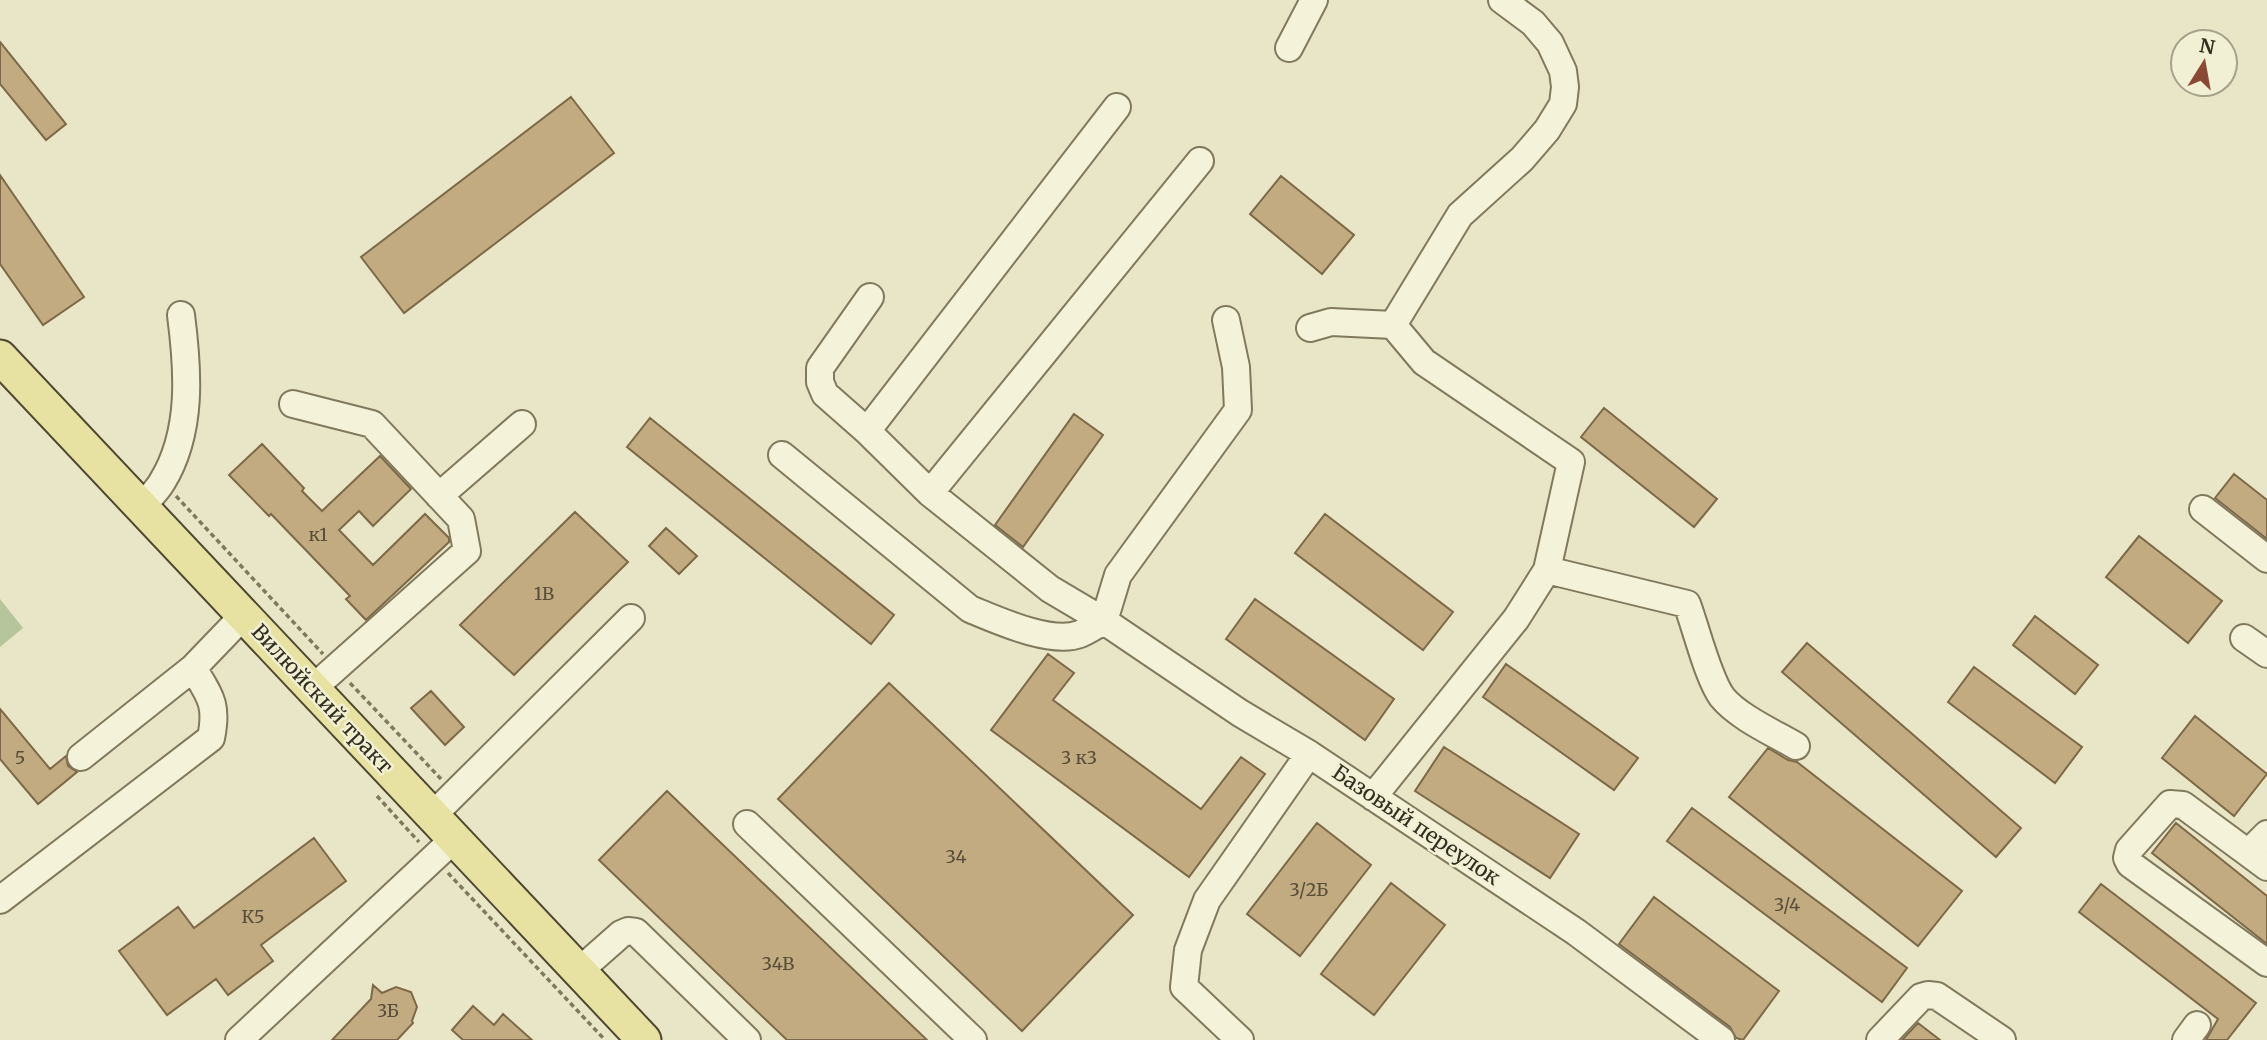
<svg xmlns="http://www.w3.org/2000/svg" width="2267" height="1040" font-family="Merriweather,serif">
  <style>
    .green { fill: #b6c59b }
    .building { fill: #c2ab80; stroke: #7d6947; stroke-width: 2 }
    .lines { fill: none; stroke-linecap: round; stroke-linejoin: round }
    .minor-casing { stroke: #81795e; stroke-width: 30 }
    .major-casing { stroke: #504731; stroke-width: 37 }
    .path { stroke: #81795e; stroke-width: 3.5; stroke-dasharray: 5 3.5; stroke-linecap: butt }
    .minor { stroke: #f4f2d8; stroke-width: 26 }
    .major { stroke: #e7e2a2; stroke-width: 33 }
    .labels { text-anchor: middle; stroke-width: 5; stroke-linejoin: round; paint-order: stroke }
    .number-label { font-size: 18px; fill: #574d38 }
    .street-label { font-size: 21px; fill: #332e20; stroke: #f1efd4 }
  </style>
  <rect width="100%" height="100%" fill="#e8e6c6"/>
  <path class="green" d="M0,599L23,628L0,647Z"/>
  <path class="building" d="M0,42L66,124L46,140L0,84Z
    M571,97L614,153L404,313L361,257Z
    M0,175L84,297L43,325L0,264Z
    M1281,176L1354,235L1322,274L1250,214Z
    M1604,408L1717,499L1694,527L1581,437Z
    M1074,414L1103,435L1023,547L995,525Z
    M650,418L894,615L871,644L627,447Z
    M262,444L304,488L302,491L322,511L380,456L411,489L373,526L359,511L339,530L373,565L425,514L449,538V542L366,620L346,599L350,596L271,514L269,516L229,475Z
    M2234,474L2267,500V539L2215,498Z
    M575,512L628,562L514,675L460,625Z
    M1325,514L1453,612L1423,650L1295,553Z
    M666,528L697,556L679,574L649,546Z
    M2139,536L2222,601L2188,643L2106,577Z
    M1255,599L1394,699L1365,740L1226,639Z
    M2035,616L2098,665L2075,694L2013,645Z
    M1807,643L2021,828L1996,857L1782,672Z
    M1048,654L1074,673L1053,700L1201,809L1241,757L1265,774L1189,877L991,730Z
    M1506,664L1638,758L1614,790L1483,697Z
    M1974,667L2082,747L2055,783L1948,702Z
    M889,683L1133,915L1022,1031L778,799Z
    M431,691L464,727L445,745L411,708Z
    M0,709L50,769L66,756L68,766L77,772L38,804L0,759Z
    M2195,716L2267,774L2234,816L2162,758Z
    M1444,747L1579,834L1550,878L1415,791Z
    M1768,748L1788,760L1797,762L1962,891L1918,946L1729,797Z
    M667,791L696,819L927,1040H787L628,888L599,860Z
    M1692,808L1907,968L1882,1002L1667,841Z
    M1317,823L1371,865L1300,956L1247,914Z
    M2176,823L2267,896V944L2152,853Z
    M314,838L346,881L261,945L273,961L228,995L216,979L167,1015L119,951L178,907L194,928Z
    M1391,883L1445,925L1374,1015L1321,974Z
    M2101,884L2256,1003L2227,1040H2206L2218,1019L2079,912Z
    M1654,897L1779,991L1743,1040L1736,1038L1730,1027L1619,944Z
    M373,985L382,993L396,987L411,992L417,1007L412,1021L413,1023L397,1040H332L371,999Z
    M473,1006L494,1025L503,1014L532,1040H463L452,1030Z
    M1918,1023L1940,1040H1902Z"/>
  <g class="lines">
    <g class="minor-casing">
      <path id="minor" d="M1289,48L1314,0
        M870,297L820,368V382L825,394L867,431L930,493L1050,589L1104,621L1240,713L1309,754L1576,932L1721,1040
        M1393,325L1460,215L1522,159L1547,130L1563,104L1565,87L1563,71L1550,43L1533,23L1502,0
        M1310,328L1331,322L1393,325L1424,362L1571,462L1547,570L1687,604C1696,628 1708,678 1722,697C1738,717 1774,733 1796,746
        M293,404L372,424L461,519L467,551L312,689
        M867,431L1117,107
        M782,455L970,609C997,620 1051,645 1080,634C1088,631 1096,625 1104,621L1118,575L1238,410L1236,367L1226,320
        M930,493L1200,161
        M439,496L522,424
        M141,507C148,499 157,491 162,482C193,432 188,369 181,315
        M2203,509L2267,559
        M2244,638L2267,654
        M81,757L193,668
        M1373,797L1516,619L1547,570
        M432,816L631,618
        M747,824L973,1040
        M2249,852L2267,834
        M2267,867L2183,805L2170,804L2129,850L2127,858L2130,864L2267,963
        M0,900L211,738C218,704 210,696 193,668L243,616
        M579,971L621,934L628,931L636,932L747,1040
        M239,1040L454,839
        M1240,1040L1184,987L1188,950L1207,900L1309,754
        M1880,1040L1921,997L1928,995L1937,996L2002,1040
        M2186,1040L2197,1025"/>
    </g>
    <g class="major-casing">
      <path id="major" d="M0,357L644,1040"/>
    </g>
    <path class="path" d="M176,496L323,654
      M350,683L441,779
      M377,796L419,842
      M448,873L605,1040"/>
    <use href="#minor" class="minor"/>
    <use href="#major" class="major"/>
  </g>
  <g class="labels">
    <g class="number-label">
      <text x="318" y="541">к1</text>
      <text x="544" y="600">1В</text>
      <text x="20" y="764">5</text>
      <text x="1079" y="764">3 к3</text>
      <text x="956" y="863">34</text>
      <text x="1309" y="896">3/2Б</text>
      <text x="1787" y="911">3/4</text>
      <text x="253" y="923">К5</text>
      <text x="778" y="970">34В</text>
      <text x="388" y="1017">3Б</text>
    </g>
    <g class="street-label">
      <text transform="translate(322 699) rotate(47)" y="7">Вилюйский тракт</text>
      <text transform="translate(1416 825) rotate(34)" y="7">Базовый переулок</text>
    </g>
  </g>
  <g transform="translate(2204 63) rotate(11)"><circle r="33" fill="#f1efd4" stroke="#a5a28c" stroke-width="2"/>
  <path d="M0-5L12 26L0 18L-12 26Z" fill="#894935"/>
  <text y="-10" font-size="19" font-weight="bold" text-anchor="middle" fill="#332e20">N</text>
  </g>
</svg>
